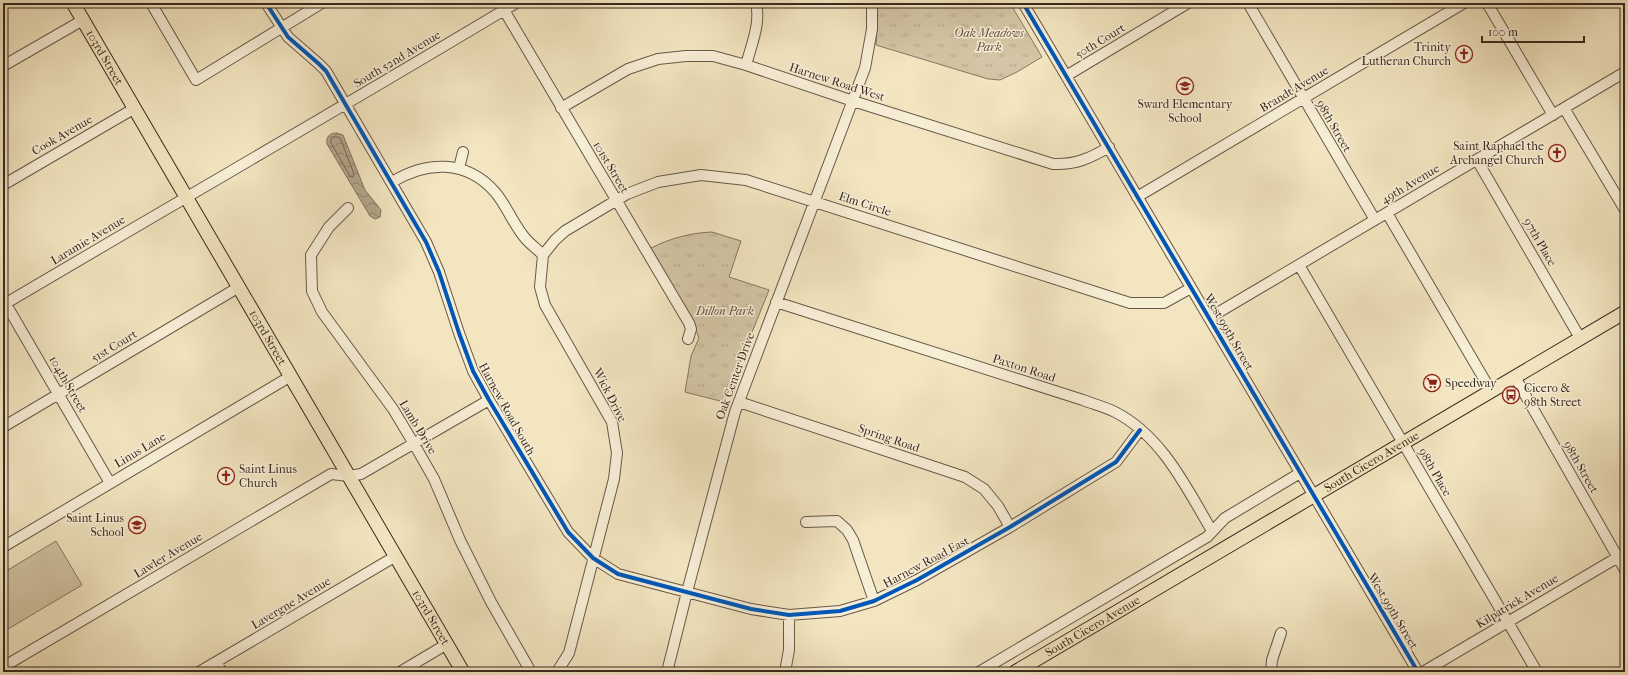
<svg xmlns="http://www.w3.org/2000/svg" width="1628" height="675" font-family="'IM FELL French Canon',serif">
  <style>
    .park { fill: url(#park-tufts); stroke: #867762 }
    .pitch { fill: #d3c5a5; stroke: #867762 }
    .water { fill: url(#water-waves); stroke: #827360 }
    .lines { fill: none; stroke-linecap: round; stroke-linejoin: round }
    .shore { stroke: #766755; stroke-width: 1 }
    .minor-casing { stroke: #675848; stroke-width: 12 }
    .major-casing { stroke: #392920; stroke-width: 15 }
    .minor { stroke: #f7eed6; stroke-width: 10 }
    .major { stroke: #f2e5c0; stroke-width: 13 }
    .cycleway-casing { stroke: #f7eed6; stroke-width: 6 }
    .cycleway { stroke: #0057b8; stroke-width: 4 }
    .labels { text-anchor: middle; stroke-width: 3; stroke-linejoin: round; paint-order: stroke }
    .park-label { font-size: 12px; font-style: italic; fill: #605041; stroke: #f7eed6 }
    .street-label { font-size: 12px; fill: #392920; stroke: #f7eed6 }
    .poi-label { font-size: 12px; fill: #392920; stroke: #f7eed6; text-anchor: end }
  </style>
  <defs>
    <pattern id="park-tufts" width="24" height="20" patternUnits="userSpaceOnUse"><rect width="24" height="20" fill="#d3c5a5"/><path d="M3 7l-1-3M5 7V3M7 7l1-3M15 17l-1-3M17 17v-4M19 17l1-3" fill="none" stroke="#b6a98e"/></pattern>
    <pattern id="water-waves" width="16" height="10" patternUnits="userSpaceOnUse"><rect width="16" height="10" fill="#b3a58a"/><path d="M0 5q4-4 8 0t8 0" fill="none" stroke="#938670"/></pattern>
  </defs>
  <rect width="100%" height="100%" fill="#f2e5c0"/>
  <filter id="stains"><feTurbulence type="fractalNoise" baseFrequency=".005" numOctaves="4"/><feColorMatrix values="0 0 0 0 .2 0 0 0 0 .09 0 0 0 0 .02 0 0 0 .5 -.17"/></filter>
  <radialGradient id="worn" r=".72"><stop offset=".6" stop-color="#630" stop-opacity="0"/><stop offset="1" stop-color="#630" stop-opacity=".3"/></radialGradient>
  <path class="park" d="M878,3H1010L1042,57L1017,72L1000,80L988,79L876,45Z
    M712,232L741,241L729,277L769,290L724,402L685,392L691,356L699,338L690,315L651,248C671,238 690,233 712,232Z"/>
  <path class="pitch" d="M56,541L82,585L3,632V573Z"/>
  <path class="water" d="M337,133L343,135L365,190L381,210L380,217L375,219L370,216L327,144C326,136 330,133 337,133Z"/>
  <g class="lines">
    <path class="shore" d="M335,137H339L341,140L354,174L353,177L350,176L331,143V139Z"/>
    <g class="minor-casing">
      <path id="minor" d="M151,3L196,80L322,3
        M266,3L288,37L319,64L326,71L426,242L439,272L459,333L473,371L489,400L568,532L593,558L618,574L751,609L789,615L840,611L874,601L917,580L1010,527L1116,462L1140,430
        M1023,3L1418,672
        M1248,3L1375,220
        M1487,3L1553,115
        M504,10L689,323L691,329L688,339
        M746,65C751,46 761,23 756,3
        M3,66L83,20
        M1066,76L1188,3
        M561,108L628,69L658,59L686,56H713L746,65L853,101L1053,164C1075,165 1091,158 1109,147
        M1564,108L1625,210
        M1477,160L1580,338
        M459,168L463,152
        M392,182C426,161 466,159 495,192C507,206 513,224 525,238C530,244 537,249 543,255L540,287L545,305L612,422L617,453L614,479L569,653L557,672
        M3,185L135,108
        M1137,197L1464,3
        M348,208L329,227L311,255L312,291L322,312L393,409L414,444L434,479L460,540L491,602L531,672
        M1387,213L1491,391
        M543,255L555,240L565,231L627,194L658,182L701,175L746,180L1130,303H1164L1191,288
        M1299,265L1537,672
        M3,299L110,483
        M776,302L1083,400C1093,404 1105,407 1115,412C1162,436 1186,487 1212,531
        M3,305C174,204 346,105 516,3
        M1209,318L1625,72
        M1515,377L1625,570
        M739,402L965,477L984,489L998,506L1010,527
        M3,427L239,287
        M806,522L837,521L847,530L853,540L874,601
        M3,547L291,376
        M216,662L222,672
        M3,667L331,474L349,476L361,474L489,400
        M199,672L396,556
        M400,672L447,644
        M667,672L687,592L735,412L865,68L872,29V3
        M785,672L789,650V615
        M979,672L1207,537L1225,518L1300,473
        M1271,672L1272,660L1281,633
        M1423,672L1625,553"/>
    </g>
    <g class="major-casing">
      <g id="major">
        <path id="s1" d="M73,3L463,672"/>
        <path id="s2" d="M1015,672L1625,312"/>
      </g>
    </g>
    <use href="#minor" class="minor"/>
    <use href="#major" class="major"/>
    <g class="cycleway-casing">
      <path id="cycleway" d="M266,3L288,37L319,64L326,71L426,242L439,272L459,333L473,371L489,400L568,532L593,558L618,574L751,609L789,615L840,611L874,601L917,580L1010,527L1116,462L1140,430
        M1023,3L1418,672"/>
    </g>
    <use href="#cycleway" class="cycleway"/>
  </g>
  <defs>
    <g id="church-ring" transform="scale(0.9)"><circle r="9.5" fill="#f7eed6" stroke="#8f2418" stroke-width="1.5"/><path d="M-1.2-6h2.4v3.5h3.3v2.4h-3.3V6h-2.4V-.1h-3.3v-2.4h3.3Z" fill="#8f2418"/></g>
    <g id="school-ring" transform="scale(0.9)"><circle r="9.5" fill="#f7eed6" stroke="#8f2418" stroke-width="1.5"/><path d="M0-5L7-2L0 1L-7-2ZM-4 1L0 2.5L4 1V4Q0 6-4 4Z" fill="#8f2418"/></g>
    <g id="supermarket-ring" transform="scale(0.9)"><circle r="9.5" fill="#f7eed6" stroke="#8f2418" stroke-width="1.5"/><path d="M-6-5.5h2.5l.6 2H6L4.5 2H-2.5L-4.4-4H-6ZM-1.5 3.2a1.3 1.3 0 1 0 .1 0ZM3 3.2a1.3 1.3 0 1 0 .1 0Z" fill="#8f2418"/></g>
    <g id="bus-ring" transform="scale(0.9)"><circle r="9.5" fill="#f7eed6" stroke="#8f2418" stroke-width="1.5"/><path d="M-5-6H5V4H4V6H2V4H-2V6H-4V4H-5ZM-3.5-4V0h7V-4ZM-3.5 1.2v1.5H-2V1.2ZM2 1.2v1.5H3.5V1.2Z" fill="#8f2418"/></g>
  </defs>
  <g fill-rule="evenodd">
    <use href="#church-ring" x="1464" y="54"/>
    <use href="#school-ring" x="1185" y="86"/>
    <use href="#church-ring" x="1557" y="153"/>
    <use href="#supermarket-ring" x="1432" y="383"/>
    <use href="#bus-ring" x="1511" y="395"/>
    <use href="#church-ring" x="226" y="476"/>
    <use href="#school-ring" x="137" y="525"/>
  </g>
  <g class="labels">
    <g class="park-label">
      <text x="989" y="37">Oak Meadows<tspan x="989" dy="14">Park</tspan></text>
      <text x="725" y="315">Dillon Park</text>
    </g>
    <g class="street-label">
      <text transform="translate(1100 41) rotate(-31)" y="4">50th Court</text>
      <text dy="4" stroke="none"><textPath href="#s1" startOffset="63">103rd Street</textPath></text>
      <text transform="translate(397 59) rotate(-31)" y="4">South 52nd Avenue</text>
      <text transform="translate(837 82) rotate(18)" y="4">Harnew Road West</text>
      <text transform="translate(1294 89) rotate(-31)" y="4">Brandt Avenue</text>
      <text transform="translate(1334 126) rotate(60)" y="4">98th Street</text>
      <text transform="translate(62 135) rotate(-30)" y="4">Cook Avenue</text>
      <text transform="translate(611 167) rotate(59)" y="4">101st Street</text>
      <text transform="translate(1410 184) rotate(-31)" y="4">49th Avenue</text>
      <text transform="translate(865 204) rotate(18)" y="4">Elm Circle</text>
      <text transform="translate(88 240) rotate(-31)" y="4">Laramie Avenue</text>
      <text transform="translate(1540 242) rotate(60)" y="4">97th Place</text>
      <text transform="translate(1229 332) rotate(60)" y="4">West 99th Street</text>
      <text dy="4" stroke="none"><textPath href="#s1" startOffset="387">103rd Street</textPath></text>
      <text transform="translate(114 346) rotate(-31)" y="4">51st Court</text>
      <text transform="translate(1024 368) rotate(18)" y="4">Paxton Road</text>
      <text transform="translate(735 376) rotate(-70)" y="4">Oak Center Drive</text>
      <text transform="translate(68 384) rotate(60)" y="4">104th Street</text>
      <text transform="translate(610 395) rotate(63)" y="4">Wick Drive</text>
      <text transform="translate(507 409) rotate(61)" y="4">Harnew Road South</text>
      <text transform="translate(418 427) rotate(59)" y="4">Lamb Drive</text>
      <text transform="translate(889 438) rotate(19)" y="4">Spring Road</text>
      <text transform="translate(140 450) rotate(-31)" y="4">Linus Lane</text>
      <text dy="4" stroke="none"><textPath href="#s2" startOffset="414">South Cicero Avenue</textPath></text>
      <text transform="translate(1581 467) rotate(60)" y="4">98th Street</text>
      <text transform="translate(1435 472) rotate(60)" y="4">98th Place</text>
      <text transform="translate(168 555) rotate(-31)" y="4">Lawler Avenue</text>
      <text transform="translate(926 562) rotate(-28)" y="4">Harnew Road East</text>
      <text transform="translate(1517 601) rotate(-31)" y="4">Kilpatrick Avenue</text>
      <text transform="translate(291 603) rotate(-31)" y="4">Lavergne Avenue</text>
      <text transform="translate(1393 611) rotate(59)" y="4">West 99th Street</text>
      <text dy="4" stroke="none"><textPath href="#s1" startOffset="711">103rd Street</textPath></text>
      <text dy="4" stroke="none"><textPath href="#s2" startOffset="90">South Cicero Avenue</textPath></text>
    </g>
    <g class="poi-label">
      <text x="1451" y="51">Trinity<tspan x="1451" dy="14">Lutheran Church</tspan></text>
      <text x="1185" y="108" text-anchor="middle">Sward Elementary<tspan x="1185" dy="14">School</tspan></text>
      <text x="1544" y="150">Saint Raphael the<tspan x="1544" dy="14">Archangel Church</tspan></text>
      <text x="1445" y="387" text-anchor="start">Speedway</text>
      <text x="1524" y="392" text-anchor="start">Cicero &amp;<tspan x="1524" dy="14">98th Street</tspan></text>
      <text x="239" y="473" text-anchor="start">Saint Linus<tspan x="239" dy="14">Church</tspan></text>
      <text x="124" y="522">Saint Linus<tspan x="124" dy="14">School</tspan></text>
    </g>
  </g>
  <rect width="1628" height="675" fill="none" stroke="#f2e5c0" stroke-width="16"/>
  <rect x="4" y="4" width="1620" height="667" fill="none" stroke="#392920" stroke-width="2"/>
  <rect x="8" y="8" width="1612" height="659" fill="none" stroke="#392920"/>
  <path d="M1482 36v6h102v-6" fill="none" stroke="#392920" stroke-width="2"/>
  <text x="1488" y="36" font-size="12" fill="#392920" stroke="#f7eed6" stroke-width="3" paint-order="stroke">100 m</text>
  <rect width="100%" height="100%" filter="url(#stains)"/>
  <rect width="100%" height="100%" fill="url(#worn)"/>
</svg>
